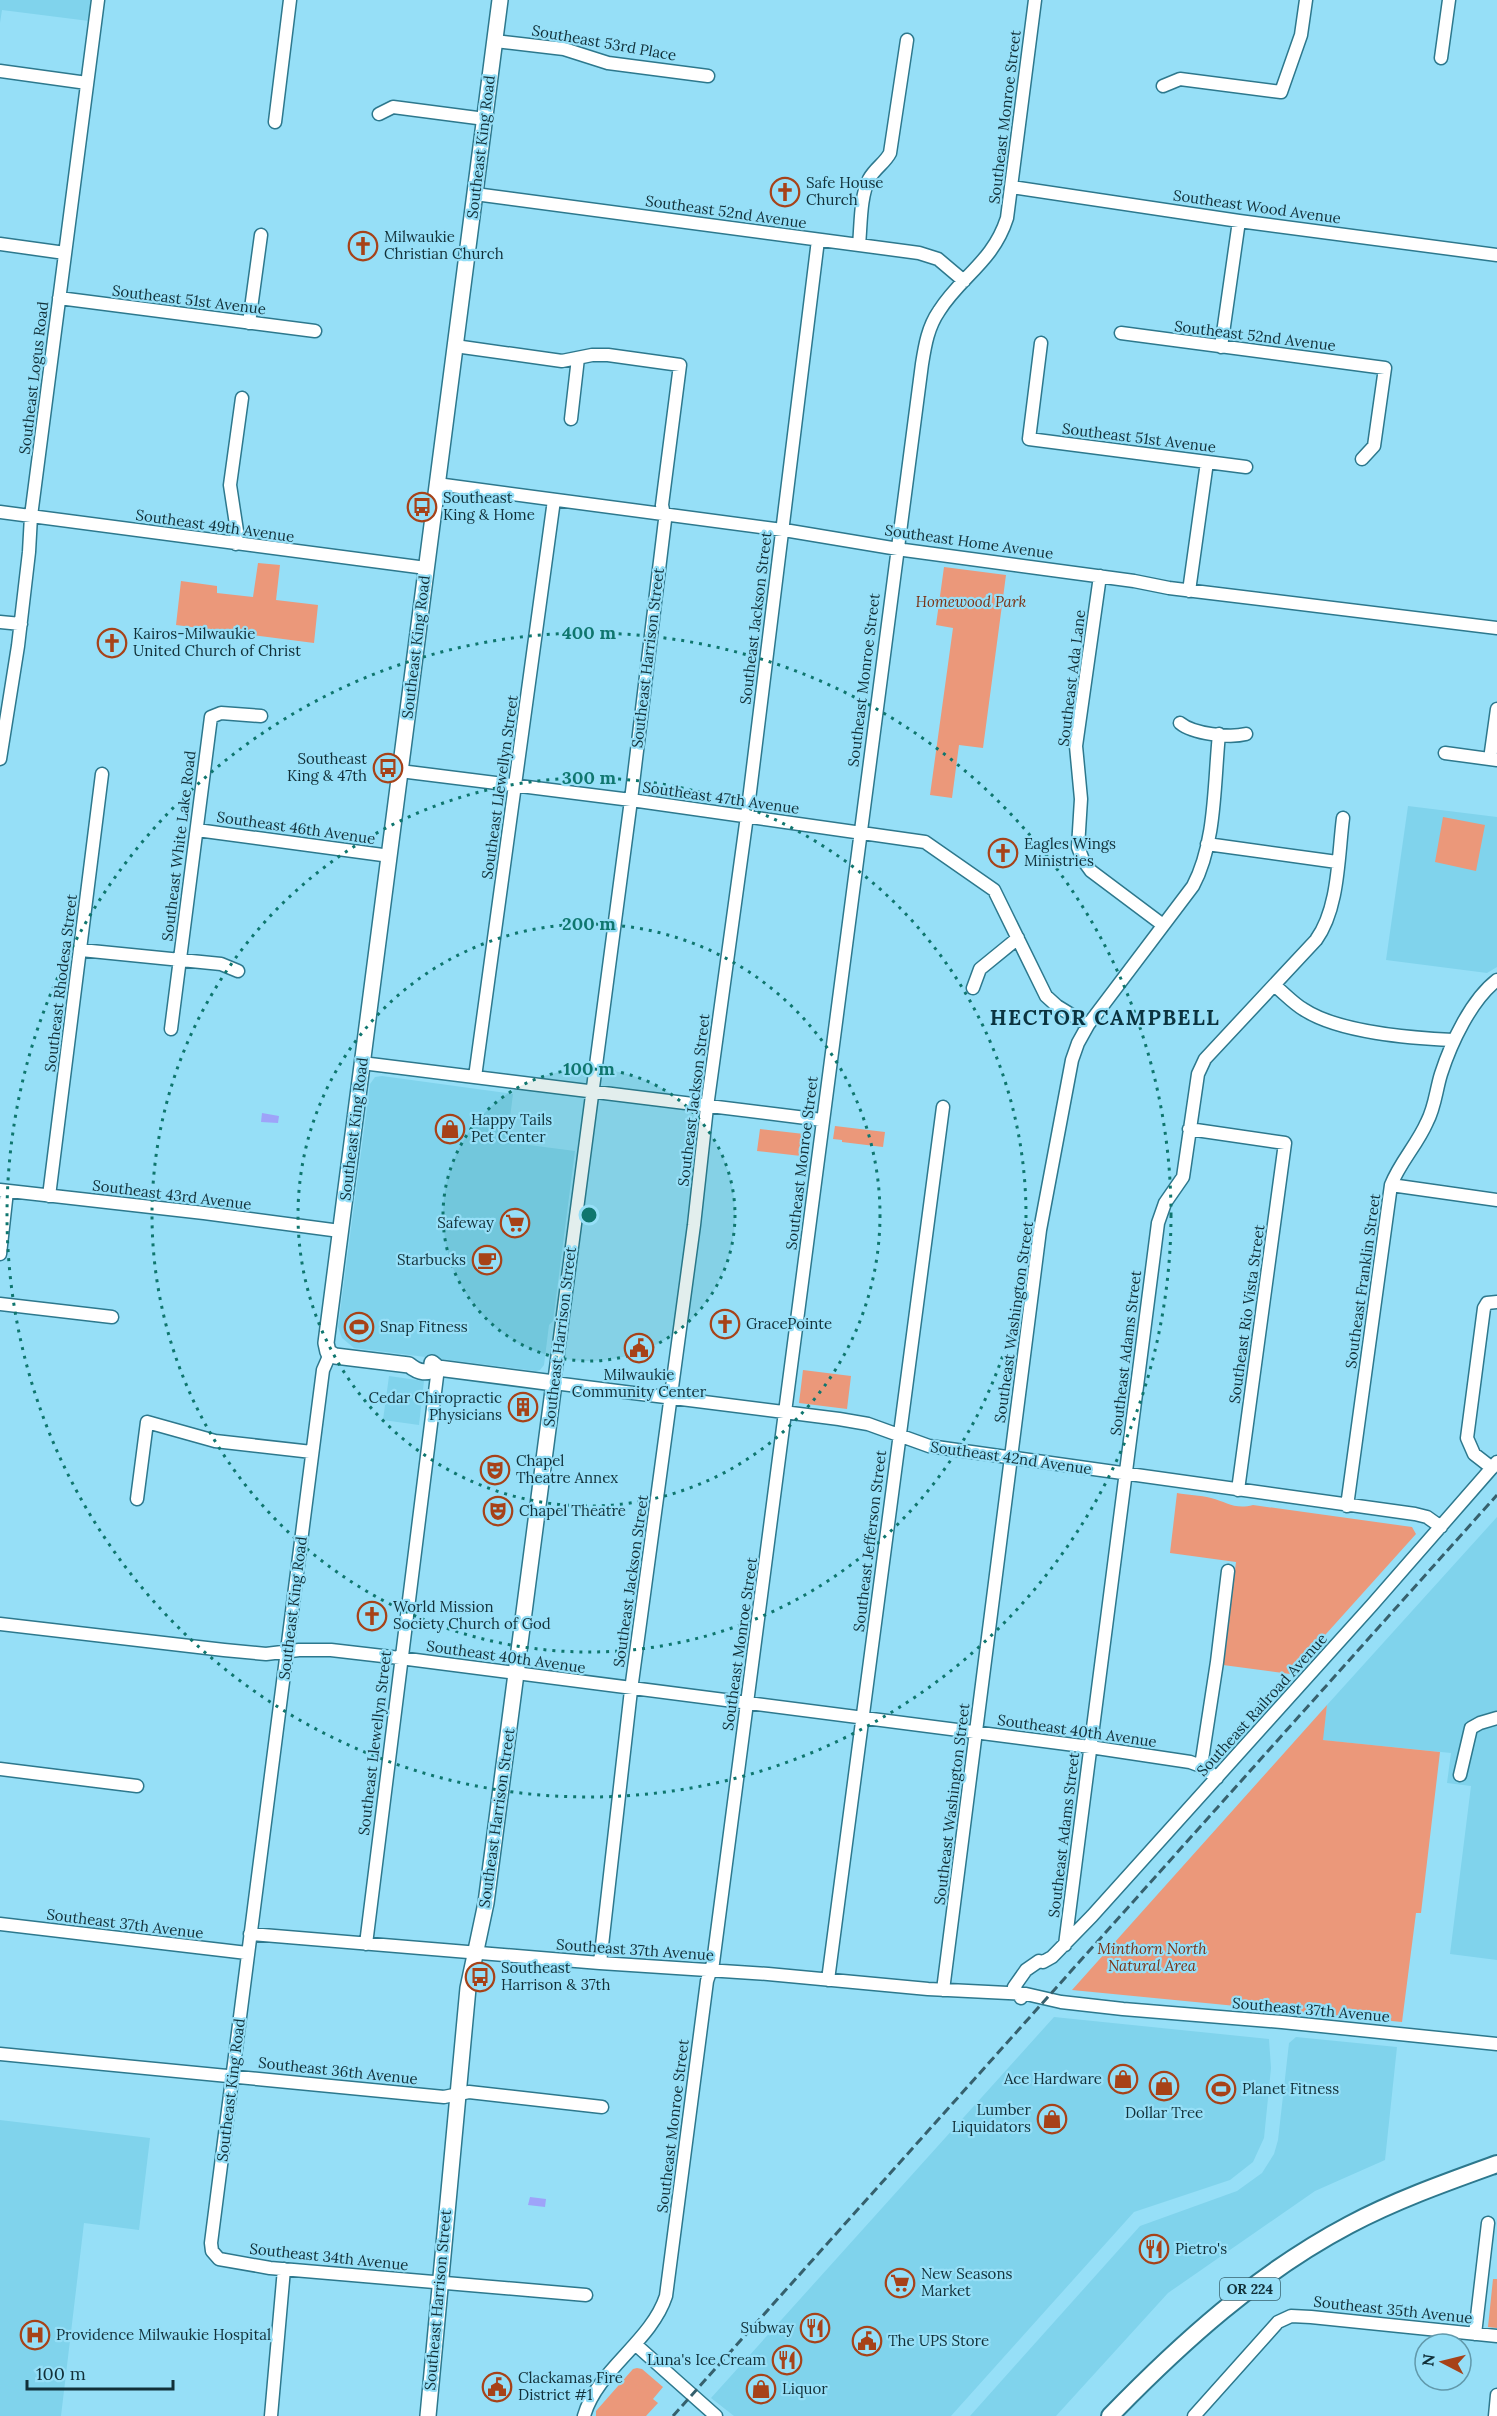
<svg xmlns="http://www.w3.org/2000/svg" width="1497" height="2416" font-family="Lora,serif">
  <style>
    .built { fill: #80d3ec }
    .green { fill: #eb987a }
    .water { fill: #9ea3f9 }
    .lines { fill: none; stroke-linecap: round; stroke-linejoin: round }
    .minor-casing { stroke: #2d788d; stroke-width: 15 }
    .major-casing { stroke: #2d788d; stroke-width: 18 }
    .highway-casing { stroke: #2d788d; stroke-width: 20 }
    .minor { stroke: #fff; stroke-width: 12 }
    .major { stroke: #fff; stroke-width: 15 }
    .highway { stroke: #fff; stroke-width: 16 }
    .rail { stroke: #36606d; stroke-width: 3; stroke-dasharray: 9 4.5; stroke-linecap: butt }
    .ring { fill: none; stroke: #0f766e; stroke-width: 3; stroke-dasharray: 3 6 }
    .labels { text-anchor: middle; stroke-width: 4.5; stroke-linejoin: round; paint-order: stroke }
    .shield { fill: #96dff7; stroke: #396472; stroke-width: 1.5 }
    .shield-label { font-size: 14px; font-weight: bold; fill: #113039 }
    .street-label { font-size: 15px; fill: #113039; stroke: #96dff7 }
    .poi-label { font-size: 15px; fill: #113039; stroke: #96dff7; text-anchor: start }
    .park-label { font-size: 15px; font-style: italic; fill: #7b3214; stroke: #96dff7 }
    .district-label { font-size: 21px; font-weight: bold; letter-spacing: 1.5px; fill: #0b333f; stroke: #96dff7 }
    .centre { fill: #0f766e; stroke: #96dff7; stroke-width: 3 }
    .ring-label { font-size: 18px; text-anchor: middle; font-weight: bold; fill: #0f766e; stroke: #96dff7; stroke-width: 4.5; stroke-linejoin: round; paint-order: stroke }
  </style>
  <rect width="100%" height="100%" fill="#96dff7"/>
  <path class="built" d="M0,0H92L89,21L2,10L0,23Z
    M1408,806L1497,817V967L1487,973L1386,960Z
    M382,1076L513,1094L507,1142L575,1151L553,1321L549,1325L544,1365L540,1370L536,1371L354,1348L342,1338L338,1327L370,1084L375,1077Z
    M389,1376L424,1381L419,1425L383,1420Z
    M1497,1517V1960L1450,1954L1471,1786L1447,1783L1451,1753L1322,1740L1327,1705Z
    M1054,2017L1269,2039L1271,2068L1264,2138L1253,2162L1230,2180L1134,2212L951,2416H734L711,2398Z
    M1296,2037L1397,2047L1385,2160L1315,2191L1168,2293L1056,2416H970L1140,2226L1237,2191L1262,2173L1274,2154L1278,2140L1289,2043Z
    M0,2120L150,2138L139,2230L84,2223L61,2416H0Z"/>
  <path class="green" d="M258,563L280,565L276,600L318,605L314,643L176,625L181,581L217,586V593L253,597Z
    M944,567L1006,575L983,748L959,745L952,798L930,795L953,628L936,625Z
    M1443,817L1485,825L1476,871L1435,862Z
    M835,1126L885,1132L883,1147L842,1142V1140L833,1139Z
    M760,1129L804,1134L801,1156L757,1151Z
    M803,1370L851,1376L847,1409L799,1403Z
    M1177,1493C1188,1495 1200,1495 1211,1498C1227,1502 1235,1510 1253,1505L1412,1527L1416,1534L1290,1674L1223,1665L1236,1562L1170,1553Z
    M1327,1705L1323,1740L1440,1752L1421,1913H1416L1402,2022L1072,1990Z
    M1493,2279H1497V2328L1488,2327Z
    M637,2368L642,2369L663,2387L653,2399L658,2403L646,2416H596V2411L633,2369Z"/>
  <path class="water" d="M262,1113L279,1116L278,1123L261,1122Z
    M530,2197L546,2199L545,2207L528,2205Z"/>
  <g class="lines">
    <g class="minor-casing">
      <path id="minor" d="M495,41L564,49L608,63L708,76
        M1441,58L1449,0
        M0,71L87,83
        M1163,86L1180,79L1281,92L1301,35L1306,0
        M379,114L393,107L485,119
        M275,122L290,0
        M1012,187L1239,221L1497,255
        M475,194L919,253L938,259L964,281
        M0,244L65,253
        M859,245C861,225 860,197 869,179C875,168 885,163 890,153L907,40
        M59,298L315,331
        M249,323L261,235
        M1121,333L1385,368L1374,446L1362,459
        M1041,343L1029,439L1246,467
        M455,346L562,361L592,355H608L680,365L662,505L665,520L631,800L554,1383L839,1419L868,1424L929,1446L1415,1514L1427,1517L1441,1527
        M1221,347L1239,221
        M571,419L578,358
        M437,484L790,531L904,550L1134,581L1169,588L1497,628
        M0,512L426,568
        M236,544L237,531L230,485L242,398
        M1100,576L1076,746L1081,799L1078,847L1083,860L1091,871L1163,925
        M1189,591L1207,462
        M0,622L21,624
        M1180,723C1193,734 1230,738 1246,734
        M1445,753L1497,760
        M0,759L18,646L29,552L31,516L98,0
        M1490,759L1497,709
        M400,771L631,800L925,842L994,890L1046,996L1057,1006L1088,1025
        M197,830L390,856
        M1207,844L1337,862
        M81,950L221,964L238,971
        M1274,985C1284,993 1293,1003 1303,1009C1339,1033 1411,1038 1453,1040
        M973,988L980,969L1018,938
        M171,1029L211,717L221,713L261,716
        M362,1063L822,1120
        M475,1077L554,500
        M1189,1129L1285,1143L1238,1490
        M1391,1185L1497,1200
        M0,1190L204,1213L340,1231
        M49,1196L102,774
        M0,1254L7,1191
        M0,1304L112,1317
        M330,1354L323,1370L211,2243L212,2251L219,2259L270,2268L586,2295
        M1492,1468L1474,1454L1467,1438L1484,1308L1487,1303L1497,1302
        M137,1499L147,1422L215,1441L312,1452
        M1347,1506L1391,1185C1400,1162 1417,1145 1427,1122C1435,1107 1436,1090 1441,1074C1451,1043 1471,1000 1497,980
        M0,1624L224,1650L266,1654L299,1650H331L400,1658L1090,1747L1190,1762L1201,1766L1217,1778
        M1201,1766L1217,1662L1228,1571
        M0,1769L137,1786
        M1460,1775L1471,1728L1480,1723L1497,1718
        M0,1924L247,1953
        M250,1934L600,1963L768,1974L928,1989L1026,1994L1061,2002L1123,2009L1282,2022L1497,2044
        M366,1944L438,1368
        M1065,1945L1158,1223L1165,1203L1183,1177L1198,1074L1205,1059L1316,940C1339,908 1338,857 1343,818
        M600,1963L631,1690L694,1225L707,1107L747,816L818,240
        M828,1980L943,1107
        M943,1990L1040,1230L1072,1060L1078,1043L1088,1025L1193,886C1216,843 1214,783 1219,734
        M1021,1998L1014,1987L1026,1970L1039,1961L1043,1962L1052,1957L1092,1916L1372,1605L1497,1462
        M0,2054L444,2097L469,2092L602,2107
        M1475,2334L1488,2223
        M635,2344L716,2416
        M271,2416L284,2269
        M584,2416C597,2370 651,2342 666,2296L707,1981L713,1963L922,364C925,345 928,327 939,311C961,276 993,262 1007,218L1035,0
        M1194,2416L1278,2322L1291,2316L1311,2317L1497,2336
        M1495,2416L1497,2395"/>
    </g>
    <g class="major-casing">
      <path id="major" d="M438,1368C427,1374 419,1373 409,1365L335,1356L328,1352L326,1343L500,0
        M428,2416L468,1988L486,1903L554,1383L438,1368L432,1363"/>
    </g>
    <g class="highway-casing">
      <path id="highway" d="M1110,2416C1181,2343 1258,2273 1349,2225C1396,2200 1447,2182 1497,2164"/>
    </g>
    <use href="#minor" class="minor"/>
    <use href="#major" class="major"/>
    <use href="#highway" class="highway"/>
    <path class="rail" d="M673,2416L1497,1495"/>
  </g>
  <circle cx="589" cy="1215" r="146" fill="#0f766e" fill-opacity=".12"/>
  <g class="ring">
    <circle cx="589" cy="1215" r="146"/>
    <circle cx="589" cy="1215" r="291"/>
    <circle cx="589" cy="1215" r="437"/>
    <circle cx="589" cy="1215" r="582"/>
  </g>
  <defs>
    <g id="church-ring" transform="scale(1.5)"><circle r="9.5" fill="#96dff7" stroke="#a74218" stroke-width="1.5"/><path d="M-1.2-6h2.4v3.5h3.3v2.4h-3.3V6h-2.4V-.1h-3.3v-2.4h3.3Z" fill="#a74218"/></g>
    <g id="bus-ring" transform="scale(1.5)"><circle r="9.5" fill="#96dff7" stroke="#a74218" stroke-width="1.5"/><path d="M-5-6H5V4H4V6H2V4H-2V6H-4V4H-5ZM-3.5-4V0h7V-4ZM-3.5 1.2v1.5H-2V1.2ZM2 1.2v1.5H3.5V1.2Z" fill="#a74218"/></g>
    <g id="shop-ring" transform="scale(1.5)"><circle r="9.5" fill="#96dff7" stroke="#a74218" stroke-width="1.5"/><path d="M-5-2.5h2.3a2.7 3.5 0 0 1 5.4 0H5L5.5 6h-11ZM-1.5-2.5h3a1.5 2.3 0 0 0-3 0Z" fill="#a74218"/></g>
    <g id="supermarket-ring" transform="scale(1.5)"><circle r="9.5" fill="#96dff7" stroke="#a74218" stroke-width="1.5"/><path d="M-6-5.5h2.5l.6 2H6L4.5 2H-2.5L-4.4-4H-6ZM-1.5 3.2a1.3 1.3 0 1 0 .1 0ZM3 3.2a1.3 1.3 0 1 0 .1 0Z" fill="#a74218"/></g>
    <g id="cafe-ring" transform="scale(1.5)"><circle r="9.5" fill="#96dff7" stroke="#a74218" stroke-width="1.5"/><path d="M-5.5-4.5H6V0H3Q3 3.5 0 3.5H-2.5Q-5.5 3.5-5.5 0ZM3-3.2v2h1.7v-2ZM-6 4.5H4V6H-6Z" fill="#a74218"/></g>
    <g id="stadium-ring" transform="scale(1.5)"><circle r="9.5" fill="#96dff7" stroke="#a74218" stroke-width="1.5"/><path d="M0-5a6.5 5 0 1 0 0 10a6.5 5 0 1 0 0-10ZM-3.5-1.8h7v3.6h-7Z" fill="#a74218"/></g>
    <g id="civic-ring" transform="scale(1.5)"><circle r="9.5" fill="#96dff7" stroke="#a74218" stroke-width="1.5"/><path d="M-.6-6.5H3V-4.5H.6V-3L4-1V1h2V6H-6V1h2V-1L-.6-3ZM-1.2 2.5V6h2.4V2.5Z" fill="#a74218"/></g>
    <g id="building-ring" transform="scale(1.5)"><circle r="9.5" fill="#96dff7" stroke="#a74218" stroke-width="1.5"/><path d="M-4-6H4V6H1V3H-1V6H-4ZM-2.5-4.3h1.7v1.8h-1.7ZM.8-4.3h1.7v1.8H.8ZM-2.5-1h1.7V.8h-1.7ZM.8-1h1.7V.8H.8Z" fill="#a74218"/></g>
    <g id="theatre-ring" transform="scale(1.5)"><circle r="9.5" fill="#96dff7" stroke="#a74218" stroke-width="1.5"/><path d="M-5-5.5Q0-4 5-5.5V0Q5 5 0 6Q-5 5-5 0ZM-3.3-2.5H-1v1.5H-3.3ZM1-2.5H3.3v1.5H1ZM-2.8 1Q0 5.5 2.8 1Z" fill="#a74218"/></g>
    <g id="restaurant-ring" transform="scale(1.5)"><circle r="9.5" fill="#96dff7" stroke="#a74218" stroke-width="1.5"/><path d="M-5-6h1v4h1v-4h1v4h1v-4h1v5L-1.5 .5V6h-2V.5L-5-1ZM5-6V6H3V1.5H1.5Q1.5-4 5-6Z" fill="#a74218"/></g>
    <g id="hospital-ring" transform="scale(1.5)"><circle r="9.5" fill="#96dff7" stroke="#a74218" stroke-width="1.5"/><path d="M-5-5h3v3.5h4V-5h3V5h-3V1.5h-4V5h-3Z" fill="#a74218"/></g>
  </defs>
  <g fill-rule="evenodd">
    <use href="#church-ring" x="785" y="192"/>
    <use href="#church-ring" x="363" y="246"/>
    <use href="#bus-ring" x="422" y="507"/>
    <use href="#church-ring" x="112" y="643"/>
    <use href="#bus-ring" x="388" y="768"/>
    <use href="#church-ring" x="1003" y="853"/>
    <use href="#shop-ring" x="450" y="1129"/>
    <use href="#supermarket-ring" x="515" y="1223"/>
    <use href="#cafe-ring" x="487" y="1260"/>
    <use href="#church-ring" x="725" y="1324"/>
    <use href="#stadium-ring" x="359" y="1327"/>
    <use href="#civic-ring" x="639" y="1348"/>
    <use href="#building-ring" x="523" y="1407"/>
    <use href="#theatre-ring" x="495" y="1470"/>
    <use href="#theatre-ring" x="498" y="1511"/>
    <use href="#church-ring" x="372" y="1616"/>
    <use href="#bus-ring" x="480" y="1977"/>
    <use href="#shop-ring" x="1123" y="2079"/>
    <use href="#shop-ring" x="1164" y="2086"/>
    <use href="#stadium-ring" x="1221" y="2089"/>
    <use href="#shop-ring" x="1052" y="2119"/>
    <use href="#restaurant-ring" x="1154" y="2249"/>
    <use href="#supermarket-ring" x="900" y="2283"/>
    <use href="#restaurant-ring" x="815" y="2328"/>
    <use href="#hospital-ring" x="35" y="2335"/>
    <use href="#civic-ring" x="867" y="2341"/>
    <use href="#restaurant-ring" x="787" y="2360"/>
    <use href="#civic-ring" x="497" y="2387"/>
    <use href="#shop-ring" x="761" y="2389"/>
  </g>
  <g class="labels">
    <rect class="shield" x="1220" y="2278" width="60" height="22" rx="4.5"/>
    <g class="shield-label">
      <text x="1250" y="2294">OR 224</text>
    </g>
    <g class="street-label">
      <text transform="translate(604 43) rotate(10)" y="5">Southeast 53rd Place</text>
      <text transform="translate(1005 117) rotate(-83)" y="5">Southeast Monroe Street</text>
      <text transform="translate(481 147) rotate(-83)" y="5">Southeast King Road</text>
      <text transform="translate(1257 207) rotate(8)" y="5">Southeast Wood Avenue</text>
      <text transform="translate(726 212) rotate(8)" y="5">Southeast 52nd Avenue</text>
      <text transform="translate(189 300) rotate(7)" y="5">Southeast 51st Avenue</text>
      <text transform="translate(1255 336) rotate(7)" y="5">Southeast 52nd Avenue</text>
      <text transform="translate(34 378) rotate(-83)" y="5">Southeast Logus Road</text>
      <text transform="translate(1139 438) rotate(7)" y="5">Southeast 51st Avenue</text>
      <text transform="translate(215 526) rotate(8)" y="5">Southeast 49th Avenue</text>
      <text transform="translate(969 542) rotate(8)" y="5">Southeast Home Avenue</text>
      <text transform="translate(756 618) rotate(-83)" y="5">Southeast Jackson Street</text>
      <text transform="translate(416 647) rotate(-83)" y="5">Southeast King Road</text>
      <text transform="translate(648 658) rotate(-83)" y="5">Southeast Harrison Street</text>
      <text transform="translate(1072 678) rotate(-83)" y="5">Southeast Ada Lane</text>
      <text transform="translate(864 680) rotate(-83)" y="5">Southeast Monroe Street</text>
      <text transform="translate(500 787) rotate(-82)" y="5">Southeast Llewellyn Street</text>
      <text transform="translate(721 798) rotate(8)" y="5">Southeast 47th Avenue</text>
      <text transform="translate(296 828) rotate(8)" y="5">Southeast 46th Avenue</text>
      <text transform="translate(179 846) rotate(-83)" y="5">Southeast White Lake Road</text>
      <text transform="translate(61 983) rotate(-83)" y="5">Southeast Rhodesa Street</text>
      <text transform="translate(694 1100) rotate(-83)" y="5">Southeast Jackson Street</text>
      <text transform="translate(354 1129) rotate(-83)" y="5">Southeast King Road</text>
      <text transform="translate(802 1163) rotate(-83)" y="5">Southeast Monroe Street</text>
      <text transform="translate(172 1195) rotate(7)" y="5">Southeast 43rd Avenue</text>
      <text transform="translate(1363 1281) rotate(-82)" y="5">Southeast Franklin Street</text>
      <text transform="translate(1247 1314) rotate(-82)" y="5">Southeast Rio Vista Street</text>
      <text transform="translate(1014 1322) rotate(-82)" y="5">Southeast Washington Street</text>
      <text transform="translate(560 1337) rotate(-83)" y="5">Southeast Harrison Street</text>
      <text transform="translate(1126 1353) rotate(-83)" y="5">Southeast Adams Street</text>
      <text transform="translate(1011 1458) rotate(8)" y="5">Southeast 42nd Avenue</text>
      <text transform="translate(870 1541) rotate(-83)" y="5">Southeast Jefferson Street</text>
      <text transform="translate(631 1581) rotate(-82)" y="5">Southeast Jackson Street</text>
      <text transform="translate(293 1608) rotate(-83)" y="5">Southeast King Road</text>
      <text transform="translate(740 1644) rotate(-82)" y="5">Southeast Monroe Street</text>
      <text transform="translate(506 1657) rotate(8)" y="5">Southeast 40th Avenue</text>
      <text transform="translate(1262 1705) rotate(-48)" y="5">Southeast Railroad Avenue</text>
      <text transform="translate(1077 1731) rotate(8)" y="5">Southeast 40th Avenue</text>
      <text transform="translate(375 1743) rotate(-83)" y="5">Southeast Llewellyn Street</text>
      <text transform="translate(952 1804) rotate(-83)" y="5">Southeast Washington Street</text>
      <text transform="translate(497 1818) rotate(-82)" y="5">Southeast Harrison Street</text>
      <text transform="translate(1064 1835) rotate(-83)" y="5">Southeast Adams Street</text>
      <text transform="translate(125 1924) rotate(7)" y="5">Southeast 37th Avenue</text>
      <text transform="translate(635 1950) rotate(4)" y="5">Southeast 37th Avenue</text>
      <text transform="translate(1311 2010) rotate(5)" y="5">Southeast 37th Avenue</text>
      <text transform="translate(338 2071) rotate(6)" y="5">Southeast 36th Avenue</text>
      <text transform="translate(231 2090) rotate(-83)" y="5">Southeast King Road</text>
      <text transform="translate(673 2126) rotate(-83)" y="5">Southeast Monroe Street</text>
      <text transform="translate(329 2257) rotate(6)" y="5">Southeast 34th Avenue</text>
      <text transform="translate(438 2300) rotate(-85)" y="5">Southeast Harrison Street</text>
      <text transform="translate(1393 2310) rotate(6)" y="5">Southeast 35th Avenue</text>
    </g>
    <g class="poi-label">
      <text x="806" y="188">Safe House<tspan x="806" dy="17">Church</tspan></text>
      <text x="384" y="242">Milwaukie<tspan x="384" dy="17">Christian Church</tspan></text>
      <text x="443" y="503">Southeast<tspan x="443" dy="17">King &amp; Home</tspan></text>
      <text x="133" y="639">Kairos-Milwaukie<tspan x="133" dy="17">United Church of Christ</tspan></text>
      <text x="367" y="764" text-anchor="end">Southeast<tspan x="367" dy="17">King &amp; 47th</tspan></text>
      <text x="1024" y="849">Eagles Wings<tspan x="1024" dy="17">Ministries</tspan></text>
      <text x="471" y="1125">Happy Tails<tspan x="471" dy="17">Pet Center</tspan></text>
      <text x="494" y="1228" text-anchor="end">Safeway</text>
      <text x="466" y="1265" text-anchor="end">Starbucks</text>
      <text x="746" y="1329">GracePointe</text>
      <text x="380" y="1332">Snap Fitness</text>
      <text x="639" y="1380" text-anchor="middle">Milwaukie<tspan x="639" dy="17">Community Center</tspan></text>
      <text x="502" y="1403" text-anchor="end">Cedar Chiropractic<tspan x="502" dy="17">Physicians</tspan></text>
      <text x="516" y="1466">Chapel<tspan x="516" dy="17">Theatre Annex</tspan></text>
      <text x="519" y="1516">Chapel Theatre</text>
      <text x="393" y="1612">World Mission<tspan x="393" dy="17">Society Church of God</tspan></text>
      <text x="501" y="1973">Southeast<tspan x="501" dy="17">Harrison &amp; 37th</tspan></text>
      <text x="1102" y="2084" text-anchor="end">Ace Hardware</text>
      <text x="1242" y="2094">Planet Fitness</text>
      <text x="1031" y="2115" text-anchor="end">Lumber<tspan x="1031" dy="17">Liquidators</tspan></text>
      <text x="1164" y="2118" text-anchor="middle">Dollar Tree</text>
      <text x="1175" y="2254">Pietro's</text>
      <text x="921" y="2279">New Seasons<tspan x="921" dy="17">Market</tspan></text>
      <text x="794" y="2333" text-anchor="end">Subway</text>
      <text x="56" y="2340">Providence Milwaukie Hospital</text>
      <text x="888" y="2346">The UPS Store</text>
      <text x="766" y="2365" text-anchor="end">Luna's Ice Cream</text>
      <text x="518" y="2383">Clackamas Fire<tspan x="518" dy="17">District #1</tspan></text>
      <text x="782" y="2394">Liquor</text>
    </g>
    <g class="park-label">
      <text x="971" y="607">Homewood Park</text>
      <text x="1152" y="1954">Minthorn North<tspan x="1152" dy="17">Natural Area</tspan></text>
    </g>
    <g class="district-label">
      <text x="1105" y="1025">HECTOR CAMPBELL</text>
    </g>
  </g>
  <circle cx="589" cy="1215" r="9" class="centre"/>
  <g class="ring-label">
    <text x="589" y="639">400 m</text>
    <text x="589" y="784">300 m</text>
    <text x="589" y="930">200 m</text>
    <text x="589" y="1075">100 m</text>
  </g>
  <g transform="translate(1443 2362) rotate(277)"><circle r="28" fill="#96dff7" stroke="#6199ab" stroke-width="1.5"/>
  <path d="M0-4.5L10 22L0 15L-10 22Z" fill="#a74218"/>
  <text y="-9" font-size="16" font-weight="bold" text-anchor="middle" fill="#113039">N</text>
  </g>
  <path d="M27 2380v9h146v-9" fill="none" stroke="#113039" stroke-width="3"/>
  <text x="36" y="2380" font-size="18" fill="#113039" stroke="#96dff7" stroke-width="4.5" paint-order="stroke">100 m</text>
</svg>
